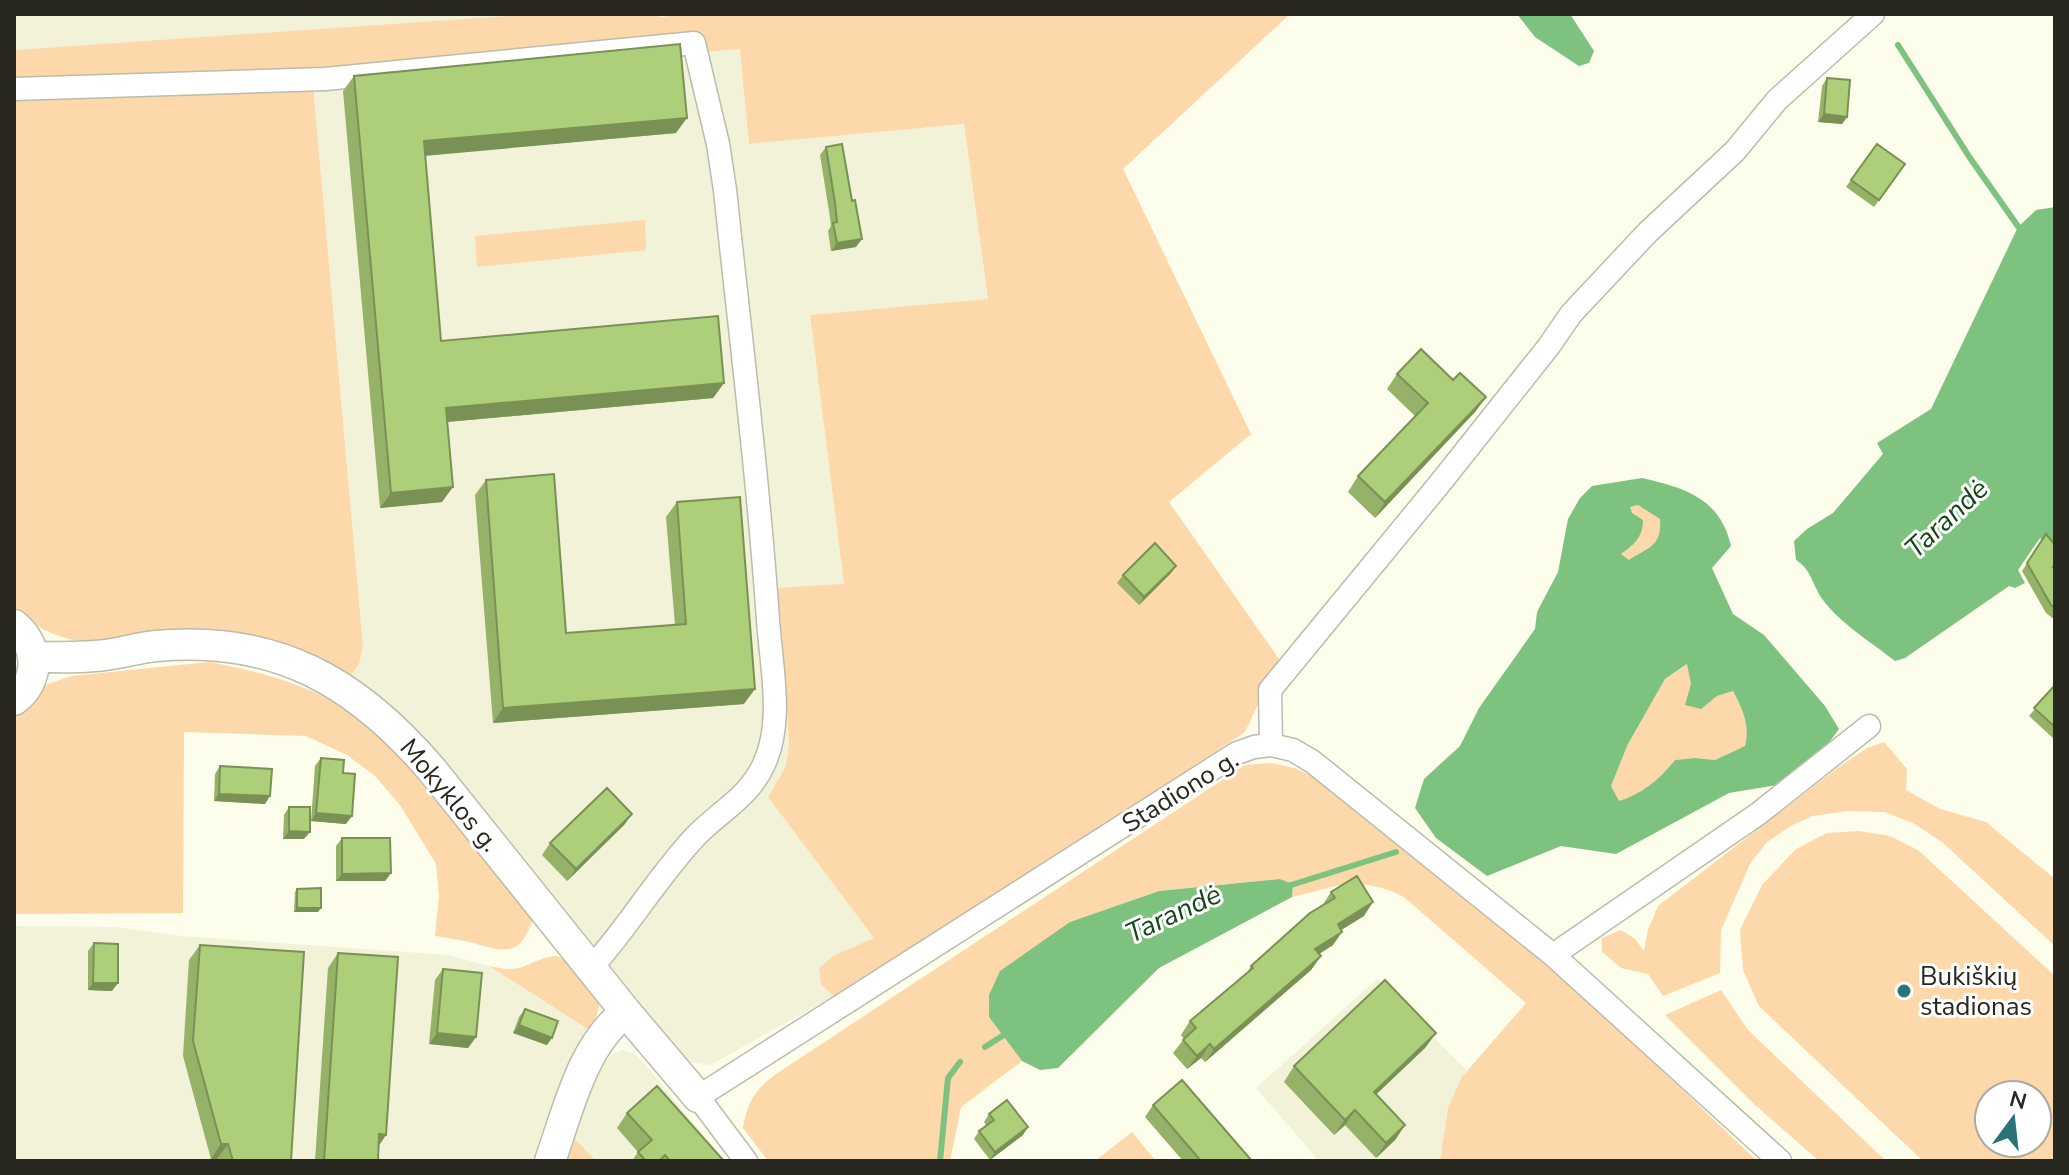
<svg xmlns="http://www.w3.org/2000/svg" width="2069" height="1175" font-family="'Nunito Sans',sans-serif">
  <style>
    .built { fill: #f1f2d8 }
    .green { fill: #fcd8aa; fill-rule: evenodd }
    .water { fill: #7dc37f; fill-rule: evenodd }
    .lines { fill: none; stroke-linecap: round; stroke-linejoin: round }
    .stream { stroke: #7dc37f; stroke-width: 6 }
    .street-casing { stroke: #bcbcac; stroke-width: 25 }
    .secondary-casing { stroke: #bcbcac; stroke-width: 33 }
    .street { stroke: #fff; stroke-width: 22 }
    .secondary { stroke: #fff; stroke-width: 30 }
    .wall { fill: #95b268 }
    .shaded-wall { fill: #799155 }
    .building { fill: #adcf79; stroke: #799155; stroke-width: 2 }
    .poi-dot { fill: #297477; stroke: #fff; stroke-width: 3 }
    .labels { text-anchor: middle; stroke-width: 6; stroke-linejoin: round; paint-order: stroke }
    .street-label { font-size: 26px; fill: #282821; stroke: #fff }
    .poi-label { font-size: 26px; fill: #282821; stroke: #fff; text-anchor: start }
    .water-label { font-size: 28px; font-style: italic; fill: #154519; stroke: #fff }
  </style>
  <rect width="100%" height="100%" fill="#fcfdeb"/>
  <path class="built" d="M14,14H535L14,50Z
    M741,49L749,144L964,124L988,300L810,315L844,585L778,589L789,743L786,766L768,797L875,938L833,956L819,968L821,985L834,996L710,1065L683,1061L350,676L359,664L363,646L313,85Z
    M14,926L116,927L181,936L448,955L489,966L591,1031L541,1161H14Z
    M1377,979L1467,1071L1448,1108L1440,1161H1319L1256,1088Z
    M622,1050L635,1054L644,1063L724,1161H596L573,1137L598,1071L613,1054Z"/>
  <path class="green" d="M535,14H652L661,17L686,14H1290L1123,169L1251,434L1169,502L1279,659L1245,732L1100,828L834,996L821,985L819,968L833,956L874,938L768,797L786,766L789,743L778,588L844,584L810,315L988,299L964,124L749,144L740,49L313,85L363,646L359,664L350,676C305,652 258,629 206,630C135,632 72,667 14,606V50Z
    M645,220L646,250L477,267L475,236Z
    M1638,505L1660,519C1662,547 1648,546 1629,560L1620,555L1632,546L1630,506Z
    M209,662C256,671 300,682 341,706C385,731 418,775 449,813C477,848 505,882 534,917C521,954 509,954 474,943C462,940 448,938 435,936L439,895L436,864L400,805L375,776L347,755L306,736L184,732L183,913L14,914V709L48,684L71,676Z
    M1688,664L1691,684L1701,708L1717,696L1733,691C1743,710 1750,725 1745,746L1715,760L1695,758L1675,760C1660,779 1642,794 1619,802L1611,786L1628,744L1665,679Z
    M1884,742L1907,769L1906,790L1940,809L1986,822L2055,879V946L1942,842L1913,823L1884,812L1848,811L1812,816L1789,827L1766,843L1750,864L1721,930L1720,973L1663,996L1648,974L1621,968L1602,952V938L1621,930L1635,939L1644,951L1648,930L1658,906L1836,769L1867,748Z
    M1270,763L1295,768L1318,779L1573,985L1757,1161H1440L1448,1108L1462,1077L1526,1003L1404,897C1359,875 1338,886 1292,897L1293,884L1280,879L1159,891L1070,922L989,1017L1022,1061L961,1107L950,1161H768L743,1128C748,1101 754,1091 776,1074L1245,765Z
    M1859,831L1890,836L1918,850L2055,976V1161H1923L1759,1006L1743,970L1740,930L1762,885L1796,849L1827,833ZM1989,1095H2037V1143H1989Z
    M555,956C573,959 601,987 599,1006C598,1014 593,1024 591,1031L489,966C528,975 523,961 555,956Z
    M1721,990L1748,1030L1886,1161H1819L1754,1104L1665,1015Z
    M1132,1132L1156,1161H1095Z
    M573,1137L596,1161H564Z"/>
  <path class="water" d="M1517,14H1570L1594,51L1589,63L1579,66L1535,37Z
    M2055,207V554L2040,538L2018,570L2025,583L2015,588L2009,586L1905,658L1895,661C1871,642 1841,624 1823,600C1812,585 1812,570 1796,560L1794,541L1807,529L1833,513L1883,454L1877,443L1931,409L2018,227L2036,210Z
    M1642,478C1685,488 1720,498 1731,546L1712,568L1733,614L1764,635L1825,706L1839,729L1816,760L1777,785L1729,793L1616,854L1561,846L1487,876L1436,838L1415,808L1424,779L1460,746L1479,708L1535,629L1537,612L1558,572L1568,519L1580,498L1592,486ZM1638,505L1660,519C1662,547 1648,547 1629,560L1621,554C1634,545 1643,537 1643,520L1632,513L1630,507ZM1687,664L1691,684L1685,705L1701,709L1717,696L1733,691C1743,710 1750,725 1745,746L1715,760L1695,758L1675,760C1660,779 1642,794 1619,801L1611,786L1628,744L1665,679Z
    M1280,879L1293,884L1292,897L1159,968L1058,1068L1040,1070L1022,1061L989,1017V995L1000,971L1070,922L1159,891Z"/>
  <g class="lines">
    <path class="stream" d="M1898,45L1970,158L2022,232
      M1288,886L1396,852
      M985,1047L1010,1031
      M940,1161L948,1078L960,1062"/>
    <g class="street-casing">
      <path id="street" d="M14,89L325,79L694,43L718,144L725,190C740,333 758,476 768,620C771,665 784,722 764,764C749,798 718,812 694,838C656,879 629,926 592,967
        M1271,745L1270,690L1441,482L1549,346L1571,314L1648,232L1735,151L1777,100L1873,14
        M1553,955L1758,814L1869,726
        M746,1161L698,1097L1237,753L1254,747L1271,745L1293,750L1313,762L1553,955L1780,1161"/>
    </g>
    <g class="secondary-casing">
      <path id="secondary" d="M14,625C39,645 41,680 14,700
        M34,657C54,657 75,658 95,656C116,655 135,648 156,646C275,635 356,681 432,770L626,1012L698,1097
        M550,1161C568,1111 582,1045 626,1012"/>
    </g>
    <use href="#street" class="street"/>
    <use href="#secondary" class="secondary"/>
  </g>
  <path class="wall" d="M354,76L676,133L425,155L441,341L724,383L713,398L447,422L442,502L380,508L343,91Z
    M1827,78L1847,117L1842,124L1818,122L1822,86Z
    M826,147L856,247L831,251L828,231L831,226L829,211L820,155Z
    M1905,164L1874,207L1846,187L1851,180Z
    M1397,374L1453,380L1486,397L1475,412L1375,518L1348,492L1358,476L1416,417L1387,389Z
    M486,480L566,633L675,625L666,517L677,502L744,704L493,723L475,495Z
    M2046,534L2055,545V620L2046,613L2022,571Z
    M1171,573L1139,605L1117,583L1123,575Z
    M2055,685V740L2029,716Z
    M321,758L343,773L346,824L311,821L315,766Z
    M220,766L265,804L214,801L215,774Z
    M289,807L304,839H283L284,815Z
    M632,814L624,825L567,881L542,855L550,843Z
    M342,838L391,873L385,881H336V846Z
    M297,889L318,912H294L295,892Z
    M1331,892L1364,916L1341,930L1333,945L1319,954L1321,956L1311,970L1205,1062L1201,1058L1187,1069L1173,1053L1184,1039L1181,1035L1190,1021L1247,973L1251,966L1322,906Z
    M94,943L112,991L88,990V951Z
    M200,945L291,1161H218L217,1159H211L183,1056L189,960Z
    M338,953L378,1161H315L328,968Z
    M443,969L476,1037L468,1048L429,1044L435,980Z
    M525,1009L547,1045L513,1033L519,1017Z
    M1436,1033L1425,1048L1376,1094L1405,1125L1395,1140L1376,1158L1345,1125L1334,1135L1284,1082L1294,1066Z
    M1153,1105L1252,1161H1183L1145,1117Z
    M627,1113L724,1161H632L638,1152L617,1128Z
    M989,1114L1023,1135L990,1160L974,1139L979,1131L987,1126L984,1122Z"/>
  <path class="shaded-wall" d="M1824,114L1847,117L1842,124L1818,122Z
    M687,118L676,133L413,157L424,141Z
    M862,239L856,247L831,251L837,243Z
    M724,383L713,398L435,423L446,408Z
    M1486,397L1475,412L1375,518L1385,502Z
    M453,487L442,502L380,508L391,493Z
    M1176,566L1171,573L1139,605L1144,597Z
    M755,689L744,704L493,723L503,708Z
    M219,794L270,796L265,804L214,801Z
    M316,813L352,816L346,824L311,821Z
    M632,814L624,825L567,881L576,869Z
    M289,831L310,832L304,839H283Z
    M391,873L385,881H336L342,874Z
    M1373,902L1364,916L1328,938L1338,924Z
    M297,908H321L318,912H294Z
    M1342,932L1333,945L1305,963L1315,949Z
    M1321,956L1311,970L1205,1062L1214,1049Z
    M93,983H118L112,991L88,990Z
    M519,1025L552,1038L547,1045L513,1033Z
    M437,1033L476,1037L468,1048L429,1044Z
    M1436,1033L1425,1048L1363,1107L1374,1092Z
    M1210,1044L1201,1058L1187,1069L1197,1056Z
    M1355,1110L1345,1125L1334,1135L1345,1120Z
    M1405,1125L1395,1140L1376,1158L1386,1143Z
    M1028,1127L1023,1135L990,1160L995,1152Z
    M379,1134L386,1135L376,1150Z
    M221,1144H228L217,1159H211Z"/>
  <path class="building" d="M680,44L687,118L424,141L441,341L718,316L724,383L446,408L453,487L391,493L354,76Z
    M1827,78L1850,80L1847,117L1824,114Z
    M842,144L852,201L855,200L862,239L837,243L833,223L837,222L835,203L826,147Z
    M1877,144L1905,164L1879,200L1851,180Z
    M1421,349L1453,380L1460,373L1486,397L1385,502L1358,476L1428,403L1397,374Z
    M554,474L566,633L686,624L677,502L740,497L755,689L503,708L486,480Z
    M2046,534L2055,545V565L2053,567L2055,568V608L2051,605L2027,563Z
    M1155,543L1176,566L1144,597L1123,575Z
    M2055,685V727L2034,708Z
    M321,758L344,760L343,773L355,774L352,816L316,813Z
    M220,766L272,769L270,796L219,794Z
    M607,788L632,814L576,869L550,843Z
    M289,807H310V832L289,831Z
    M342,838H390L391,873L342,874Z
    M1357,876L1373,902L1338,924L1342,932L1315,949L1321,956L1214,1049L1210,1044L1197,1056L1183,1040L1196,1028L1190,1021L1253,968L1251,966L1310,913L1335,898L1331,892Z
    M321,888V908H297V889Z
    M94,943L118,944V983H93Z
    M200,945L304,952L291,1161H233L228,1144H221L193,1041Z
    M338,953L398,957L386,1135L379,1134L378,1161H324Z
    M443,969L482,973L476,1037L437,1033Z
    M1385,980L1436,1033L1374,1092L1405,1125L1386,1143L1355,1110L1345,1120L1294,1066Z
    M525,1009L558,1021L552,1038L519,1025Z
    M1182,1080L1252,1161H1201L1153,1105Z
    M657,1086L724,1161H670L665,1155L659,1161H646L638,1152L652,1140L627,1113Z
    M1007,1100L1028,1127L995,1152L979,1131L994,1120L989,1114Z"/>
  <circle class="poi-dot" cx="1904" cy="991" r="8"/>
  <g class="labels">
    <g class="street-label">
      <text transform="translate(1180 791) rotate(-32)" y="9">Stadiono g.</text>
      <text transform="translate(450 795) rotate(50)" y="9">Mokyklos g.</text>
    </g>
    <g class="poi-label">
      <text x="1920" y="985">Bukiškių<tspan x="1920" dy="30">stadionas</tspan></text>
    </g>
    <g class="water-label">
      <text transform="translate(1946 518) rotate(-43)" y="10">Tarandė</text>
      <text transform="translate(1173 913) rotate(-25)" y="10">Tarandė</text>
    </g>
  </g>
  <rect width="2069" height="1175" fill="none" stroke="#282821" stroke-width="32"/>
  <g transform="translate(2013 1119) rotate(15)"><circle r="38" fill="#ffffff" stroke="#a9a9a6" stroke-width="2"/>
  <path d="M0-6L14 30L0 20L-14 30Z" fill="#297477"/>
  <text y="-12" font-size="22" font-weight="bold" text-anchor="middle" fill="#282821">N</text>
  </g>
</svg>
